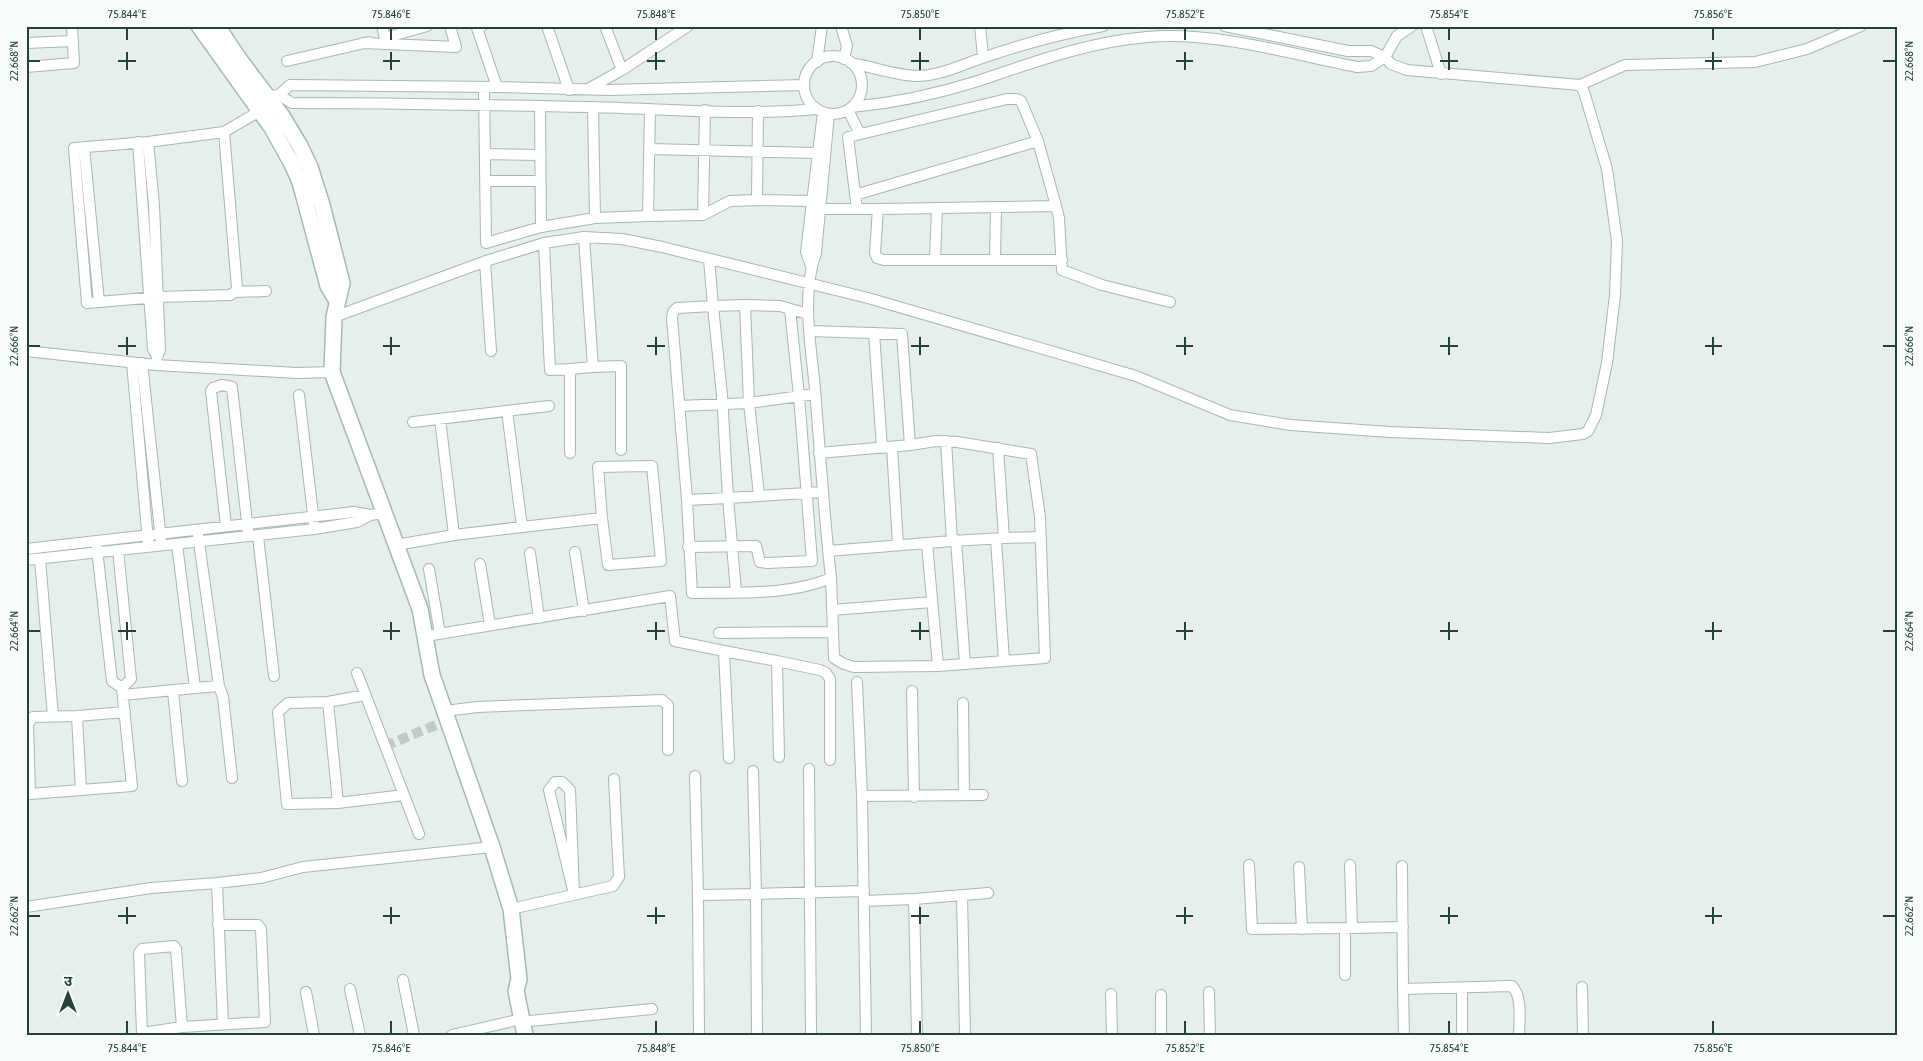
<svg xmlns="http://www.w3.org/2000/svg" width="1923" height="1061" viewBox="0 0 1923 1061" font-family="'Asap Condensed','Noto Sans Devanagari',sans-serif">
	<rect width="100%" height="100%" fill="#e6efeb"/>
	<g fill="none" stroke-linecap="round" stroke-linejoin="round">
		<!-- street-tunnel -->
		<path stroke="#bfccc8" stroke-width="10" stroke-dasharray="10 5" stroke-linecap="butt" d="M385 746 448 720"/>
		<defs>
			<path id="street" d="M382 26 385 38 427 26
				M482 26 477 28 497 87
				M547 26 569 90
				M605 26 622 70
				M841 26 847 46 844 59
				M980 26 983 57
				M1225 26 1348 51H1371L1385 57 1391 64 1407 70 1580 85 1625 65 1755 62 1807 49 1861 26
				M1426 26 1441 74
				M26 43 73 41
				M363 43 456 47 450 26
				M804 85a29 29 0 1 1 58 0a29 29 0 1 1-58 0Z
				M287 61 369 42
				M817 62 822 26
				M851 63C874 67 896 76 919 76 943 75 963 64 985 57 1023 44 1064 33 1103 26
				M26 67 74 63 72 26
				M484 87 486 243 541 227 540 107
				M588 89 622 70 688 26
				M279 95 290 85 497 87 609 90 804 85
				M267 96 279 95 292 103C392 103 492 105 592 107 667 109 743 116 817 109
				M593 107 595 218 648 216 650 109
				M852 107C895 103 937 94 978 81 1034 62 1088 42 1147 37 1214 31 1291 54 1357 67L1371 66 1385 57 1397 36 1412 26
				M848 110 860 134
				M224 132 148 142 74 148 87 303 157 297 230 295 235 292 237 288 224 132 260 111
				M138 142 153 349 157 357
				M148 142 154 205 160 350 157 357 156 365
				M84 147 99 302
				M650 149 818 153
				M485 154 540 155
				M485 181H540
				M855 195 1038 141
				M757 200 812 201
				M811 209H878L1056 206 1059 218 1062 270 1102 285 1170 302
				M857 209 848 137 1007 99H1017L1021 101 1038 141 1056 206
				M878 209 875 253 877 258 884 260H1062
				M703 215 730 201 757 200 758 111
				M648 216 703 215 705 110
				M541 227 595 218
				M709 259 713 306 745 305 749 403 759 495
				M935 260 937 208
				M995 260 996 207
				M485 262 491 351
				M811 266 806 252 823 112
				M235 292 266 291
				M745 305 780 306 808 314
				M334 317 489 260 544 243
				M810 331 902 334 910 445 819 453
				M874 333 882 448
				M26 351 156 365 297 373 332 372
				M132 363 148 541
				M142 363 161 540
				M570 369 593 367
				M299 395 314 523
				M680 406 749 403 815 394
				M507 411 522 527 602 518
				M440 419 454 535 522 527
				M413 422 549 406
				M946 441 952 541 1004 538
				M892 447 898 545
				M998 448 1004 538 1041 537
				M621 450V366L593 367 584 237 622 239 662 247 868 298 1136 376 1230 415 1290 425 1390 432 1549 438 1583 434 1588 431 1596 415 1607 363 1615 295 1617 241 1607 169 1584 92 1580 85
				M570 453V369L550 370 544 243 584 237
				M652 466 661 561 608 565 602 518 598 467Z
				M687 500 672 318 673 312 677 308 713 306 722 395 728 498 687 500 692 593C738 592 788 596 831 578 824 515 820 452 815 389 811 346 801 294 816 253L829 114
				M226 526 211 391 213 388 222 385 232 387 248 531
				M258 536 274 676
				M996 539 1004 661
				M956 540 965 664
				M927 543 938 666
				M177 544 195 688 219 686 198 535
				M396 545 454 535
				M688 547 756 546 760 562 767 563 812 561 799 396 790 309
				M26 549 354 512 370 515
				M118 550 131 679 122 688
				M828 551 952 541
				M575 552 584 611
				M530 553 539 618
				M40 559 53 716
				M26 560 314 529 357 522 370 515 384 513
				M480 564 490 625
				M429 569 440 634
				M831 578 834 658 844 664 854 667 938 666 1045 658 1040 517 1031 454 957 442 936 441 910 445
				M736 592 728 498 822 492
				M832 610 932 602
				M719 633 833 632
				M426 636 670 596 675 641 724 651 729 758
				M724 651 777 661 779 757
				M777 661 820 670 826 673 830 679V760
				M357 673 419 834
				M857 682 862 796 983 795
				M219 686 223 697 232 778
				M173 691 182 781
				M912 691 914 797
				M123 695 195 688
				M328 702 365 695
				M963 703 964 795
				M445 711 477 707 662 700 668 705V750
				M77 716 125 712
				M809 769 811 1035
				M753 771 756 894 864 891
				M695 776 698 895
				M555 782H562L570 790 574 894 549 790Z
				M81 790 30 794 28 724 33 717 77 716 81 790 132 786 122 688 112 681 96 541
				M862 796 866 1035
				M338 803 287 804 278 712 288 703 328 702 338 803 404 795
				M1249 865 1252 929 1352 928
				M1350 865 1352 928 1403 927
				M1402 866 1403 989
				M1299 867 1302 929
				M217 883 223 1024
				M962 895 965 1035
				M864 901 914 899
				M26 907 151 888 217 883 261 878 303 867 492 847
				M511 909 613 886 619 877 614 779
				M1345 928V975
				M403 980 414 1035
				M1582 987 1583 1035
				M1462 988V1035
				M350 989 360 1035
				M306 992 314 1035
				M1209 992 1210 1035
				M1111 994 1112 1035
				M1161 995V1035
				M530 1021 652 1009
				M142 1033 139 953 142 949 174 946 176 949 182 1027
				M142 1035V1033L182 1027 265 1022 261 929 258 925H218
				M452 1035 522 1019
				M699 1035 698 895 756 894 757 1035
				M917 1035 914 899 988 893
				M1404 1035 1403 989 1512 986C1523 997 1519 1021 1519 1035"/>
			<path id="secondary" d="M199 26 272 128 292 164 300 182 328 286 337 301
				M217 26 239 59 282 116 300 146 310 167 322 205 342 283 334 317 332 372 420 609 432 675 492 847 511 909 519 979 516 991 525 1035"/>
		</defs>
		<!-- street casing -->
		<use href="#street" stroke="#a8b8b2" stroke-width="12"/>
		<!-- secondary casing -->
		<use href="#secondary" stroke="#a4bbb3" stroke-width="18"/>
		<!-- street -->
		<use href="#street" stroke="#fff" stroke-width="10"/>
		<!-- secondary -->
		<use href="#secondary" stroke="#fff" stroke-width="15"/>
	</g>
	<!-- ticks -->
	<path fill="none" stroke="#24423a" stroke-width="2" d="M127 28V40M391 28V40M656 28V40M920 28V40M1185 28V40M1449 28V40M1713 28V40M127 52V70M391 52V70M656 52V70M920 52V70M1185 52V70M1449 52V70M1713 52V70M28 61H40M118 61H136M383 61H400M647 61H665M911 61H929M1176 61H1193M1440 61H1458M1705 61H1722M1883 61H1896M127 337V355M391 337V355M656 337V355M920 337V355M1185 337V355M1449 337V355M1713 337V355M28 346H40M118 346H136M383 346H400M647 346H665M911 346H929M1176 346H1193M1440 346H1458M1705 346H1722M1883 346H1896M127 622V640M391 622V640M656 622V640M920 622V640M1185 622V640M1449 622V640M1713 622V640M28 631H40M118 631H136M383 631H400M647 631H665M911 631H929M1176 631H1193M1440 631H1458M1705 631H1722M1883 631H1896M127 907V924M391 907V924M656 907V924M920 907V924M1185 907V924M1449 907V924M1713 907V924M28 916H40M118 916H136M383 916H400M647 916H665M911 916H929M1176 916H1193M1440 916H1458M1705 916H1722M1883 916H1896M127 1021V1034M391 1021V1034M656 1021V1034M920 1021V1034M1185 1021V1034M1449 1021V1034M1713 1021V1034"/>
	<!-- border -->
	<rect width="1923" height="1061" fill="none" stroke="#f7fbf9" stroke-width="55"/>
	<!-- north arrow -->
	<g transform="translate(68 994)" stroke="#f7fbf9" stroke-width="4" paint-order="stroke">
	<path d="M0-4L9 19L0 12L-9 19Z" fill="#24423a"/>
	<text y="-8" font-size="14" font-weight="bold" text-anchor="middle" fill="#24423a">उ</text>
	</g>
	<rect x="28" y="28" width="1868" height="1006" fill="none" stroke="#24423a" stroke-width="2"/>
	<g font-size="12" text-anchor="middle" fill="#24423a">
		<text x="127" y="18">75.844°E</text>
		<text x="391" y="18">75.846°E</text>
		<text x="656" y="18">75.848°E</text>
		<text x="920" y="18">75.850°E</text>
		<text x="1185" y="18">75.852°E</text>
		<text x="1449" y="18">75.854°E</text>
		<text x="1713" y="18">75.856°E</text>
		<text transform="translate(14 61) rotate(-90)" y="4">22.668°N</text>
		<text transform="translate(1909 61) rotate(-90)" y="4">22.668°N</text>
		<text transform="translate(14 346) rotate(-90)" y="4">22.666°N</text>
		<text transform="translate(1909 346) rotate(-90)" y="4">22.666°N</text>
		<text transform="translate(14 631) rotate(-90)" y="4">22.664°N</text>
		<text transform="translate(1909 631) rotate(-90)" y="4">22.664°N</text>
		<text transform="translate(14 916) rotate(-90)" y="4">22.662°N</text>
		<text transform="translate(1909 916) rotate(-90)" y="4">22.662°N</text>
		<text x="127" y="1052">75.844°E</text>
		<text x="391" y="1052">75.846°E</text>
		<text x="656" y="1052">75.848°E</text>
		<text x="920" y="1052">75.850°E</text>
		<text x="1185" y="1052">75.852°E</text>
		<text x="1449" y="1052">75.854°E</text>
		<text x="1713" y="1052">75.856°E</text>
	</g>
</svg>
